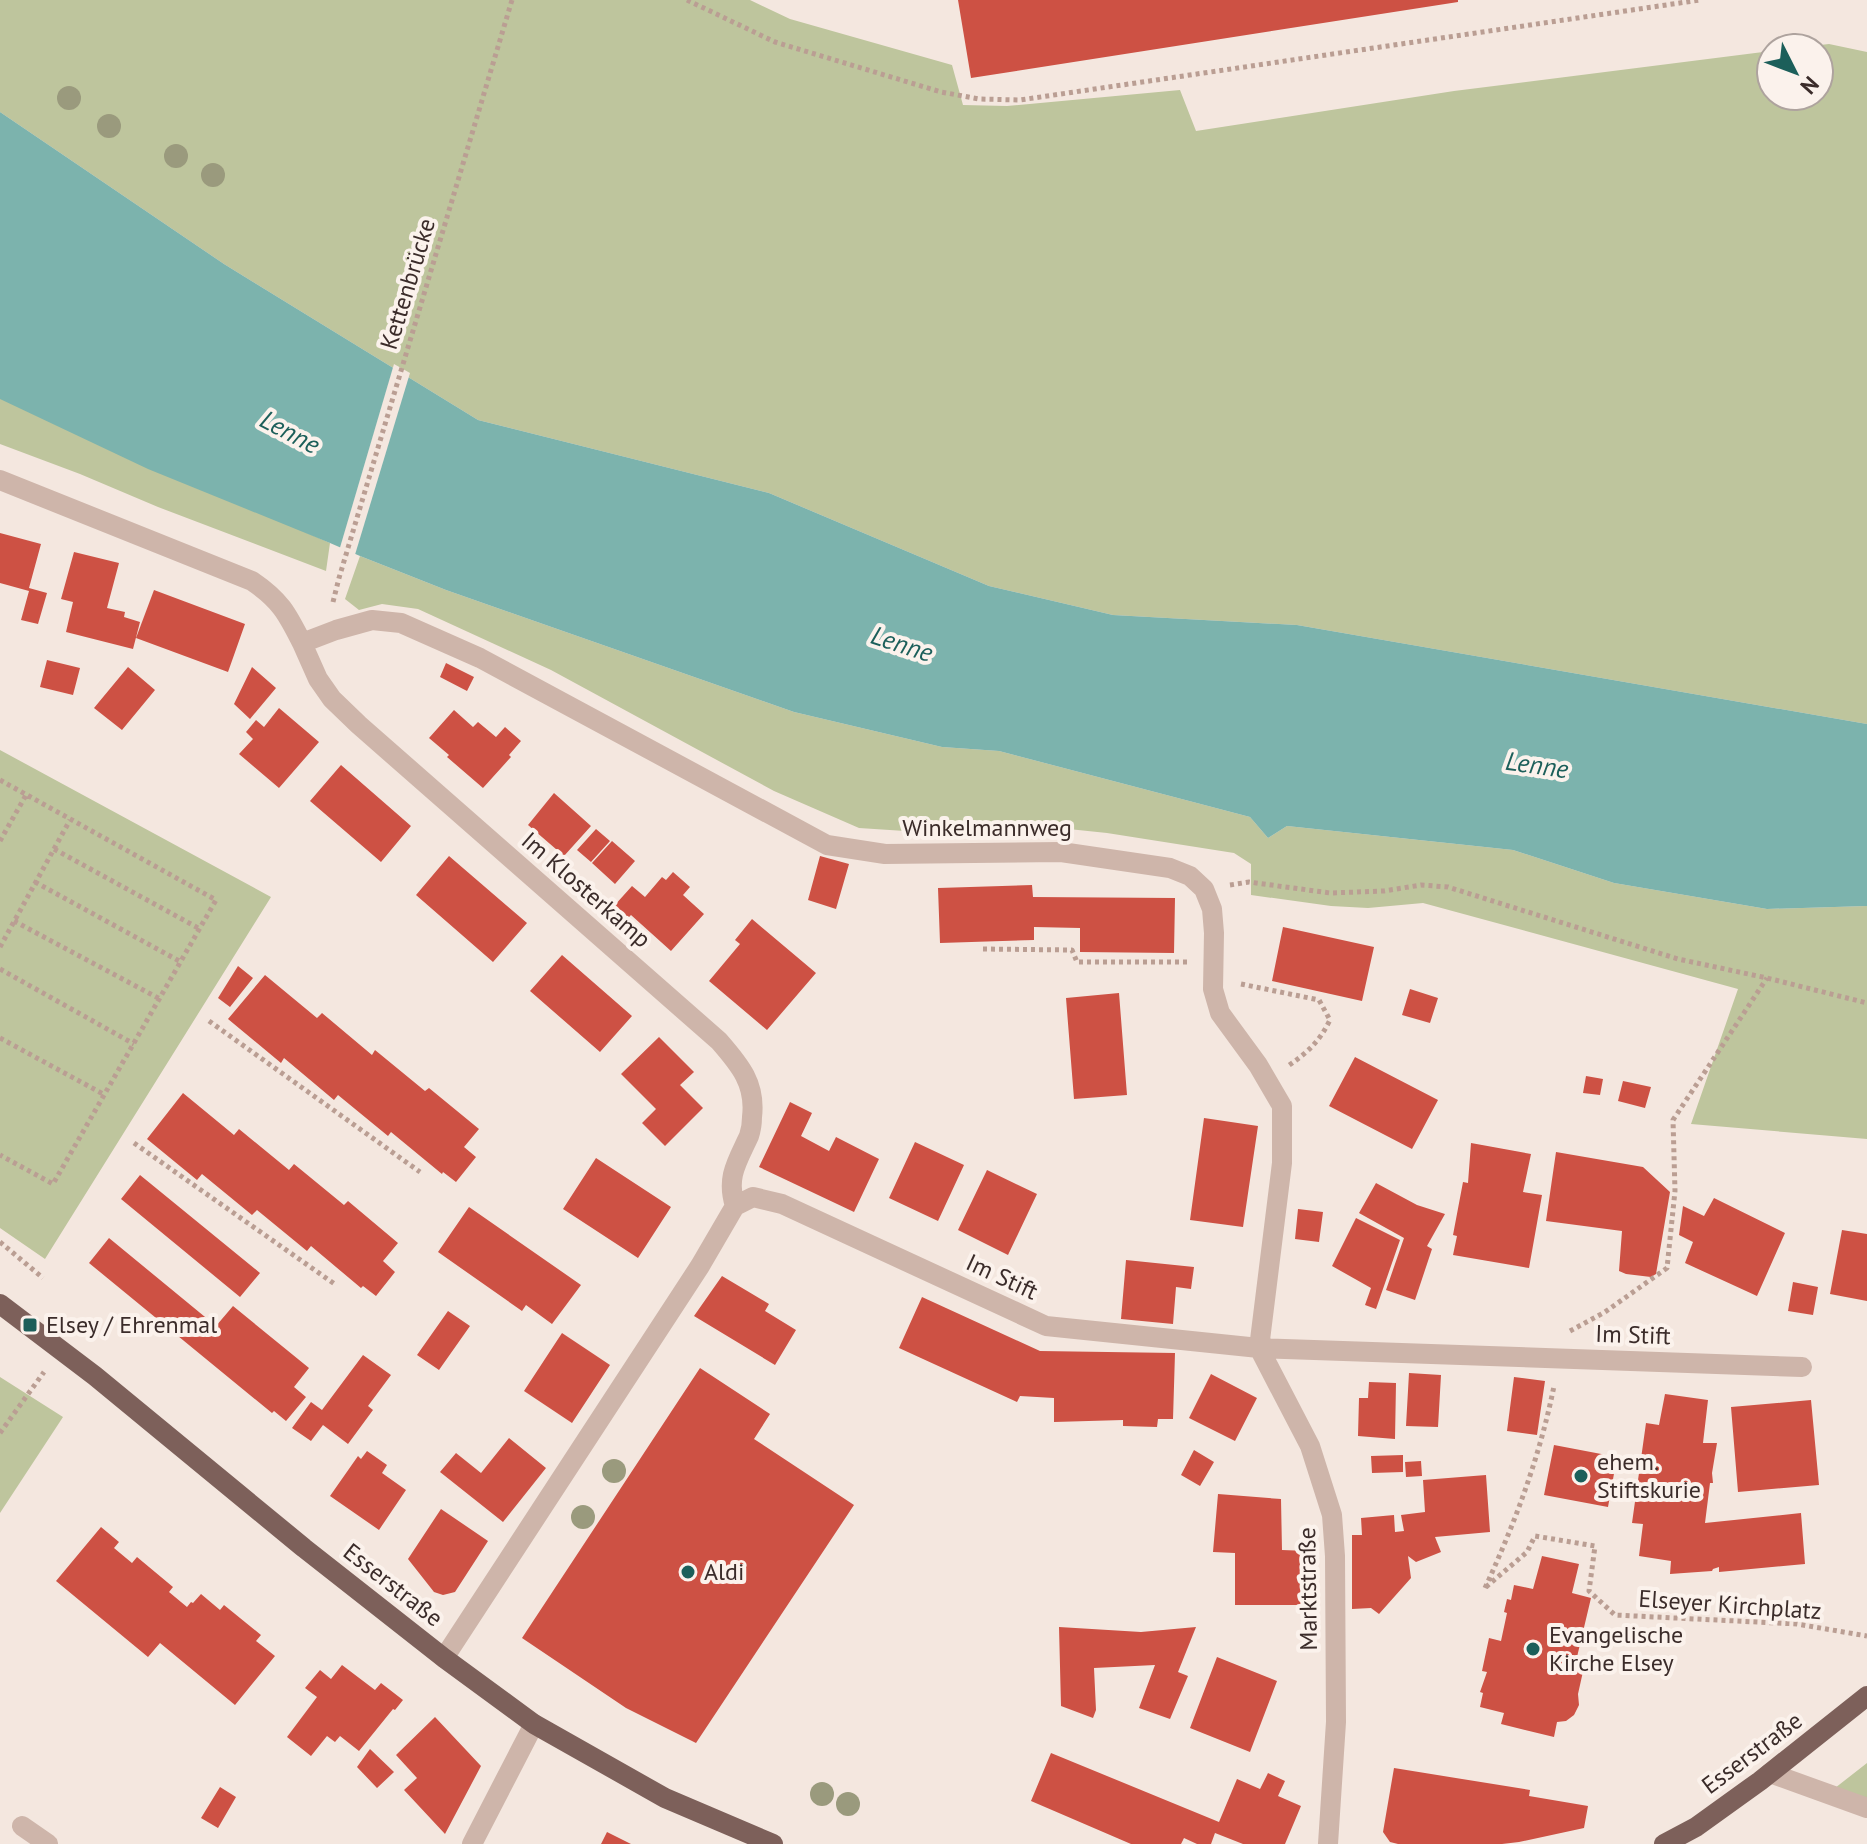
<svg xmlns="http://www.w3.org/2000/svg" width="1867" height="1844" viewBox="0 0 1867 1844" font-family="'PT Sans',sans-serif">
	<rect width="100%" height="100%" fill="#f4e7df"/>
	<!-- green -->
	<path fill="#bec59d" d="M0 0H750L790 19 952 65 963 105 1007 106 1180 90 1196 131 1454 91 1771 51V96H1819V48H1794L1829 44 1867 52V724L1297 625 1113 615 989 586 769 493 478 420 224 264 0 112Z
		M0 398 330 543 326 571 158 507 80 474 0 444Z
		M360 556 446 590 794 712 942 747 999 751 1250 817 1268 838 1287 826 1513 850 1614 883 1767 909 1867 906V1139L1691 1124 1738 989 1423 903 1368 908 1331 906 1251 895V864L1234 853 1107 833 1030 825 966 826 905 831 859 828 774 791 551 670 418 609 382 604 359 610 345 599Z
		M0 750 271 897 45 1259 0 1228Z
		M0 1377 63 1417 0 1513Z
		M1867 1763V1800L1835 1788Z"/>
	<!-- water -->
	<path fill="#7cb3ad" d="M0 112 224 264 478 420 769 493 989 586 1113 615 1297 625 1867 724V906L1767 909 1614 883 1513 850 1287 826 1268 838 1250 817 999 751 942 747 794 712 446 590 360 556 330 543 148 469 0 399Z"/>
	<!-- pier -->
	<path fill="#f4e7df" d="M394 364 410 373 354 558 339 551Z"/>
	<!-- building -->
	<path fill="#cd5144" d="M958 0H1458V2L971 78Z
		M0 533 41 544 29 588 47 593 38 624 21 620 29 591 0 583Z
		M74 552 119 563 107 608 125 612 124 617 140 622 133 649 66 632 73 602 61 599Z
		M154 590 245 624 228 672 136 638Z
		M47 660 80 668 73 695 40 687Z
		M446 663 474 677 467 691 440 677Z
		M128 667 155 690 122 730 94 708Z
		M252 667 276 688 250 719 234 704Z
		M279 708 319 742 279 788 239 754 253 739 246 732 256 720 264 727Z
		M454 710 473 727 478 722 496 737 505 727 521 741 509 755 511 757 483 788 447 757 449 755 429 738Z
		M341 765 411 826 381 862 310 801Z
		M554 793 591 826 564 856 528 825Z
		M596 829 610 841 591 862 577 850Z
		M612 841 635 861 615 884 592 863Z
		M449 856 527 923 493 962 416 895Z
		M820 856 849 864 836 909 808 900Z
		M673 872 690 887 683 895 704 914 671 951 631 915 628 918 614 906 632 886 645 897 662 877 666 880Z
		M1032 885 1033 897 1175 898 1174 953 1080 952V928L1034 927V940L940 943 938 888Z
		M752 919 816 973 767 1030 709 981 740 944 735 940Z
		M1283 927 1374 947 1362 1001 1272 981Z
		M562 955 632 1016 600 1052 530 991Z
		M238 966 253 978 230 1007 218 998Z
		M265 975 317 1018 322 1013 372 1055 375 1050 425 1091 429 1088 479 1129 464 1147 476 1157 456 1182 443 1172 442 1174 391 1132 388 1136 338 1095 334 1100 284 1058 281 1063 228 1019Z
		M1410 989 1438 998 1430 1023 1402 1015Z
		M1119 993 1127 1095 1074 1099 1066 998Z
		M659 1037 694 1072 680 1085 703 1108 665 1146 642 1123 656 1109 621 1074Z
		M1355 1057 1438 1100 1412 1149 1329 1106Z
		M1586 1076 1603 1079 1600 1095 1583 1093Z
		M1623 1081 1651 1087 1645 1108 1618 1101Z
		M183 1093 234 1135 239 1129 289 1170 294 1164 344 1205 348 1201 398 1243 383 1261 395 1272 376 1296 363 1286 361 1288 311 1246 307 1251 257 1210 252 1215 202 1174 197 1180 147 1139Z
		M790 1102 812 1113 801 1136 829 1151 836 1137 879 1159 854 1212 759 1167Z
		M1204 1118 1258 1126 1243 1227 1190 1220Z
		M915 1142 964 1165 938 1221 889 1198Z
		M1471 1143 1531 1154 1523 1192 1542 1195 1529 1268 1453 1255 1457 1236 1453 1235 1463 1182 1468 1183Z
		M1556 1152 1643 1167 1670 1192 1656 1274 1651 1277 1626 1274 1619 1271 1622 1231 1546 1221Z
		M596 1158 671 1207 638 1258 563 1209Z
		M987 1170 1037 1194 1008 1255 958 1230Z
		M140 1175 260 1273 240 1297 121 1199Z
		M1376 1183 1417 1205 1445 1214 1427 1246 1432 1249 1415 1300 1386 1290 1404 1238 1359 1213Z
		M1714 1198 1785 1233 1757 1296 1685 1263 1693 1242 1679 1235 1683 1206 1704 1216Z
		M469 1207 581 1285 552 1324 526 1305 522 1311 438 1252Z
		M1298 1209 1323 1212 1319 1242 1295 1239Z
		M1356 1218 1400 1240 1376 1309 1365 1305 1371 1288 1332 1266Z
		M1842 1230 1867 1234V1301L1830 1294Z
		M109 1238 216 1326 233 1306 309 1368 294 1387 306 1397 286 1421 274 1411 272 1413 89 1263Z
		M1126 1260 1194 1267 1191 1289 1176 1287 1173 1324 1121 1319Z
		M722 1276 769 1304 765 1311 796 1330 775 1365 694 1316Z
		M1793 1282 1818 1287 1813 1315 1788 1311Z
		M922 1297 1040 1351 1175 1353 1173 1419H1158L1157 1427 1123 1426V1420L1054 1422V1398L1020 1396 1017 1402 899 1348Z
		M448 1311 470 1326 439 1370 417 1355Z
		M562 1333 610 1365 572 1423 524 1391Z
		M363 1355 391 1375 368 1406 373 1410 348 1444 323 1425 311 1441 292 1428 311 1402 322 1410Z
		M700 1368 770 1414 754 1439 854 1505 696 1743 626 1708 522 1638Z
		M1409 1373 1441 1375 1438 1427 1406 1426Z
		M1211 1374 1257 1398 1235 1441 1189 1418Z
		M1514 1377 1545 1381 1537 1435 1507 1431Z
		M1369 1382 1396 1383 1395 1439 1358 1436 1359 1398H1368Z
		M1665 1394 1708 1400 1703 1443H1717L1712 1473 1713 1483H1710L1705 1523 1801 1513 1805 1564 1719 1572V1567L1713 1569 1712 1571 1670 1574 1671 1561 1639 1556 1643 1524 1632 1523 1646 1423 1659 1425Z
		M1811 1400 1819 1485 1738 1492 1731 1407Z
		M509 1438 546 1468 503 1522 440 1472 456 1453 481 1473Z
		M1554 1445 1617 1457 1608 1507 1544 1495Z
		M1194 1450 1214 1462 1200 1486 1181 1475Z
		M367 1451 387 1465 382 1473 406 1490 379 1530 330 1496 358 1456 361 1459Z
		M1403 1455V1472L1372 1473 1371 1456Z
		M1421 1461 1422 1476 1406 1477 1405 1462Z
		M1486 1475 1490 1532 1435 1537 1441 1552 1416 1562 1408 1556 1411 1578 1379 1614 1371 1608 1352 1609V1535H1362L1361 1518 1394 1515 1395 1532 1404 1531 1401 1515 1425 1512 1423 1480Z
		M1218 1494 1281 1499 1282 1550 1308 1551 1309 1605H1235V1553L1213 1552Z
		M441 1509 488 1541 455 1592 443 1595 434 1592 408 1559Z
		M101 1527 119 1542 114 1548 132 1563 137 1557 173 1587 169 1592 187 1607 191 1602 193 1603 201 1594 220 1610 224 1605 261 1635 256 1641 275 1656 235 1705 160 1643 148 1657 56 1581Z
		M1542 1556 1579 1564 1572 1593 1591 1598 1577 1657 1586 1658 1578 1694 1579 1705 1574 1715 1566 1721 1557 1722 1554 1737 1501 1724 1504 1713 1480 1707 1483 1693 1480 1692 1487 1672 1482 1671 1489 1638 1501 1641 1507 1613 1504 1612 1507 1599 1511 1600 1514 1585 1533 1589Z
		M1059 1627 1141 1632 1196 1627 1178 1672 1188 1676 1170 1719 1139 1708 1155 1665 1094 1668 1096 1710 1093 1718 1061 1706Z
		M1217 1657 1277 1681 1250 1752 1190 1728Z
		M342 1665 375 1690 381 1683 403 1700 395 1710 393 1709 359 1751 340 1736 335 1742 327 1736 311 1756 287 1737 317 1697 305 1688 320 1670 331 1679Z
		M435 1717 481 1766 445 1834 404 1790 417 1778 396 1755Z
		M370 1749 394 1772 377 1788 357 1767Z
		M1051 1753 1219 1822 1237 1779 1260 1789 1268 1773 1285 1781 1278 1796 1301 1806 1285 1844H1243L1215 1833 1211 1844H1197L1184 1838 1181 1844H1131L1031 1801Z
		M1394 1768 1530 1790 1529 1796 1588 1806 1584 1828 1519 1842 1502 1844H1398L1390 1842 1383 1832Z
		M220 1787 236 1797 218 1828 201 1818Z
		M607 1832 631 1844H601Z"/>
	<g fill="none" stroke-linecap="round" stroke-linejoin="round">
		<!-- path -->
		<path stroke="#ba9e93" stroke-width="5" stroke-dasharray="4 4" stroke-linecap="butt" d="M687 0 775 42 941 92 979 99 1020 100 1700 0
			M333 602 339 578 512 0
			M0 780 216 900 53 1184 0 1155
			M0 841 26 795
			M54 849 70 820
			M35 882 181 962
			M1230 885 1249 882 1330 893 1384 891 1421 885 1448 887 1678 959 1767 978 1867 1003
			M14 921 160 999
			M0 947 54 849 200 929
			M983 949 1072 950 1077 962H1188
			M0 969 134 1044
			M1241 984 1319 1000 1330 1020C1319 1042 1308 1052 1288 1066
			M209 1021 420 1172
			M0 1038 105 1095
			M134 1143 336 1285
			M0 1242 43 1278
			M1570 1331 1605 1312 1667 1268 1675 1191 1673 1120 1767 978
			M0 1433 44 1372
			M1486 1587 1527 1552 1535 1536 1595 1546 1589 1591 1615 1615 1797 1624 1867 1636
			M1485 1588C1515 1523 1540 1456 1554 1386"/>
		<!-- minor -->
		<path stroke="#ceb5aa" stroke-width="20" d="M0 480 252 581C280 600 287 613 302 643L336 630 372 620 401 623 480 658 827 845 885 854 1061 852 1170 868 1190 876 1204 889 1212 909 1214 933 1213 989 1220 1013 1258 1065 1282 1106V1163L1259 1348 1310 1446 1332 1515 1335 1556 1336 1722 1328 1844
			M302 643 318 679 332 699 359 725 719 1041C740 1065 756 1084 752 1117 752 1124 751 1130 749 1136 737 1162 726 1177 735 1206
			M444 1658 700 1266 735 1206 753 1197 782 1204 1046 1326 1259 1348 1802 1367
			M1770 1773 1867 1808
			M22 1826 48 1844
			M472 1844 534 1724"/>
		<!-- major -->
		<path stroke="#7d605a" stroke-width="20" d="M0 1304 95 1376 304 1548 444 1658 534 1724 665 1798 773 1844
			M1664 1844 1696 1827 1760 1781 1867 1696"/>
	</g>
	<!-- trees -->
	<g fill="#9a9a7d">
		<circle cx="69" cy="98" r="12"/>
		<circle cx="109" cy="126" r="12"/>
		<circle cx="176" cy="156" r="12"/>
		<circle cx="213" cy="175" r="12"/>
		<circle cx="614" cy="1471" r="12"/>
		<circle cx="583" cy="1517" r="12"/>
		<circle cx="822" cy="1794" r="12"/>
		<circle cx="848" cy="1804" r="12"/>
	</g>
	<!-- markers -->
	<g fill="#1c5f5a" stroke="#fbf2ec" stroke-width="3">
		<rect x="22" y="1317" width="16" height="16" rx="4"/>
		<circle cx="1581" cy="1476" r="8"/>
		<circle cx="688" cy="1572" r="8"/>
		<circle cx="1533" cy="1649" r="8"/>
	</g>
	<g text-anchor="middle" stroke-width="8" stroke-linejoin="round" paint-order="stroke">
		<!-- street labels -->
		<g font-size="24" fill="#3b2c2a" stroke="#fbf2ec">
			<text transform="translate(408 284) rotate(-73)" y="8">Kettenbrücke</text>
			<text x="987" y="836">Winkelmannweg</text>
			<text transform="translate(586 890) rotate(41)" y="8">Im Klosterkamp</text>
			<text transform="translate(1002 1277) rotate(25)" y="8">Im Stift</text>
			<text transform="translate(1633 1335) rotate(2)" y="8">Im Stift</text>
			<text transform="translate(393 1585) rotate(38)" y="8">Esserstraße</text>
			<text transform="translate(1308 1589) rotate(-91)" y="8">Marktstraße</text>
			<text transform="translate(1730 1605) rotate(4)" y="8">Elseyer Kirchplatz</text>
			<text transform="translate(1752 1753) rotate(-37)" y="8">Esserstraße</text>
		</g>
		<!-- poi labels -->
		<g font-size="24" fill="#3b2c2a" stroke="#fbf2ec" text-anchor="start">
			<text x="46" y="1333">Elsey / Ehrenmal</text>
			<text x="1597" y="1470">ehem.<tspan x="1597" dy="28">Stiftskurie</tspan></text>
			<text x="704" y="1580">Aldi</text>
			<text x="1549" y="1643">Evangelische<tspan x="1549" dy="28">Kirche Elsey</tspan></text>
		</g>
		<!-- water labels -->
		<g font-size="26" font-style="italic" fill="#1c5f5a" stroke="#fbf2ec">
			<text transform="translate(290 432) rotate(28)" y="9">Lenne</text>
			<text transform="translate(902 644) rotate(18)" y="9">Lenne</text>
			<text transform="translate(1537 765) rotate(8)" y="9">Lenne</text>
		</g>
	</g>
	<!-- north arrow -->
	<g transform="translate(1795 72) rotate(132)"><circle r="38" fill="#fbf2ec" stroke="#aea39e" stroke-width="2"/>
	<path d="M0-6L14 30L0 20L-14 30Z" fill="#1c5f5a"/>
	<text y="-12" font-size="22" font-weight="bold" text-anchor="middle" fill="#3b2c2a">N</text>
	</g>
</svg>
